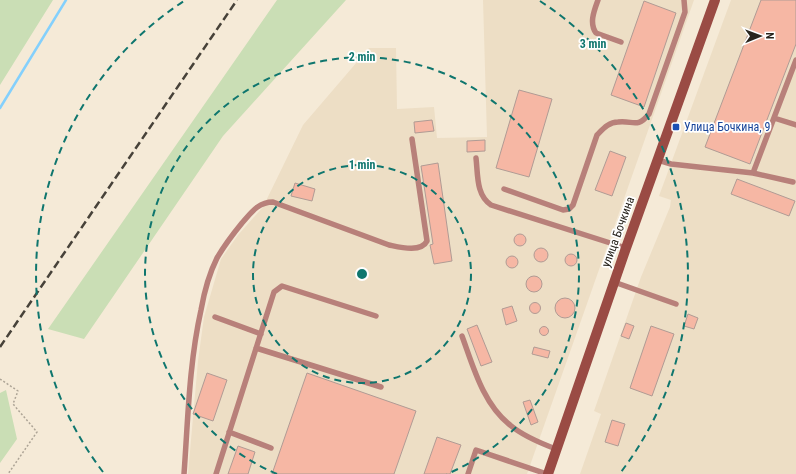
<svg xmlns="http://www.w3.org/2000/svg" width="796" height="474" viewBox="0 0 796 474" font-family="'Roboto Condensed',sans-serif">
	<rect width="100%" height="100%" fill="#f5ead7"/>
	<!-- built -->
	<path fill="#eddec5" d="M483 0H694L527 474H188L198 361 204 317 221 259 238 235 263 207 303 125 369 48H396L397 109 434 107 437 138 487 137Z
		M731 0H796V474H580L601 414 594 411 641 277 670 207 671 200 659 196Z"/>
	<!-- green -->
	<path fill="#cadeb5" d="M0 0H53L0 85Z
		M277 0H346L223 136 84 339 48 329Z
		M6 390 17 439 0 463V393Z"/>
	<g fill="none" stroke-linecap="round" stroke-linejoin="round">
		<!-- stream -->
		<path stroke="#84d0fc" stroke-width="2.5" d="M0 108 66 0"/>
	</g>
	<!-- building -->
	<path fill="#f6b7a4" stroke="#b09b94" d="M761 0H796V44L750 164 705 147Z
		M644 1 676 13 644 107 611 95Z
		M519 90 552 99 529 177 496 168Z
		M432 120 434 131 415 133 414 122Z
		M485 140V151L467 152V141Z
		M610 151 626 157 612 196 595 190Z
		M438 163 452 261 434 264 430 245 433 244 421 166Z
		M737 179 795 201 789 216 731 194Z
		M295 183 315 189 312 201 291 196Z
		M514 240a6 6 0 1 1 12 0a6 6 0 1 1-12 0Z
		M534 255a7 7 0 1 1 14 0a7 7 0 1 1-14 0Z
		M565 260a6 6 0 1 1 12 0a6 6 0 1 1-12 0Z
		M506 262a6 6 0 1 1 12 0a6 6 0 1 1-12 0Z
		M526 284a8 8 0 1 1 16 0a8 8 0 1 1-16 0Z
		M555 308a10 10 0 1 1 20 0a10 10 0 1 1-20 0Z
		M529.5 308a5.5 5.5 0 1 1 11 0a5.5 5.5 0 1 1-11 0Z
		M512 306 517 321 506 325 502 309Z
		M688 314 698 318 694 329 684 326Z
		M626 323 634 326 629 339 621 336Z
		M477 325 492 362 481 366 467 329Z
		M651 326 674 334 652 396 630 388Z
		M539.5 331a4.5 4.5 0 1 1 9 0a4.5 4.5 0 1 1-9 0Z
		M534 347 550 351 548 358 532 354Z
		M207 373 227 380 213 421 193 414Z
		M307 373 416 411 394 474H272Z
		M530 400 538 422 531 425 523 402Z
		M612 420 625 424 618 446 605 442Z
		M437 437 461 445 450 474H424Z
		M238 446 255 452 248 474H228Z"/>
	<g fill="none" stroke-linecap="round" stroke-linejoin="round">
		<!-- path -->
		<path stroke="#ada496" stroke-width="1.5" stroke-dasharray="2 2" stroke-linecap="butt" d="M0 379 18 391 13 404 37 432 8 474"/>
		<!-- lane -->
		<path stroke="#b8807a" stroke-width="5.5" d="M598 0C594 11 589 23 596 33L621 42
			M774 118 796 125
			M476 158C478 175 476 195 491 205L626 248
			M658 160 671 164 753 173 796 60
			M753 173 793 182
			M504 189 563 210 569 209 573 205 597 135C603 129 609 122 618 122 633 120 637 129 649 114L685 12 684 0
			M614 282 676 304
			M215 317 261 334
			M462 336C473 366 483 404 510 425 523 436 540 443 556 449
			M256 348 381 387
			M229 432 271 448
			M184 474C188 419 189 364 201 310 204 293 209 274 217 258 224 246 233 234 242 223 251 213 258 202 273 202L389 245C399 247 421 253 427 241L412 139
			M216 474 274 292 282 286 376 316
			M468 474 476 450 547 474"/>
		<!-- secondary -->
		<path stroke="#9a4b44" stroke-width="10" d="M548 474 626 248 715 0"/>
		<!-- rail -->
		<path stroke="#474239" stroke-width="2.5" stroke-dasharray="8 4" stroke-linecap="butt" d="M0 347 237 0"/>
	</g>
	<!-- distance rings -->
	<g fill="none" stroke="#0f766e" stroke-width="2" stroke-dasharray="7 5">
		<circle cx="362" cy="274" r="109"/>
		<path d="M277 474A217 217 0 1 1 447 474"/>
		<path d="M103 472A326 326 0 0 1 184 1M540 1A326 326 0 0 1 621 472"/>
	</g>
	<!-- markers -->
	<rect fill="#1a4fb4" stroke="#fff" stroke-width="1.5" x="672" y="123" width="8" height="8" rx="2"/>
	<g text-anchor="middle" stroke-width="3.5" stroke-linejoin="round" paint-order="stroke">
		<!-- transit labels -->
		<g font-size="12" fill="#164399" stroke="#fff" text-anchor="start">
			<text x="684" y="131">Улица Бочкина, 9</text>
		</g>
		<!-- street labels -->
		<g font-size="12" fill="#28241d" stroke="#fff">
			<text transform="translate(618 232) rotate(-70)" y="4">улица Бочкина</text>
		</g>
	</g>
	<circle cx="362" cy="274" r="6" fill="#0f766e" stroke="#fff" stroke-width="2"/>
	<g font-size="12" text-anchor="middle" font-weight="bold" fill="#0f766e" stroke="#fff" stroke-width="3.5" stroke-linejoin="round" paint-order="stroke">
		<text x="593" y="48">3 min</text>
		<text x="362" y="61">2 min</text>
		<text x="362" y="169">1 min</text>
	</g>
	<!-- north arrow -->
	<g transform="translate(760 36) rotate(89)" stroke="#ffffff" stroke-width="3" paint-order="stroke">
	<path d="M0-3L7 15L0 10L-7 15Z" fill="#28241d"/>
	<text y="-6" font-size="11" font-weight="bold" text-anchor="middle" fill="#28241d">N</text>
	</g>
</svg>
